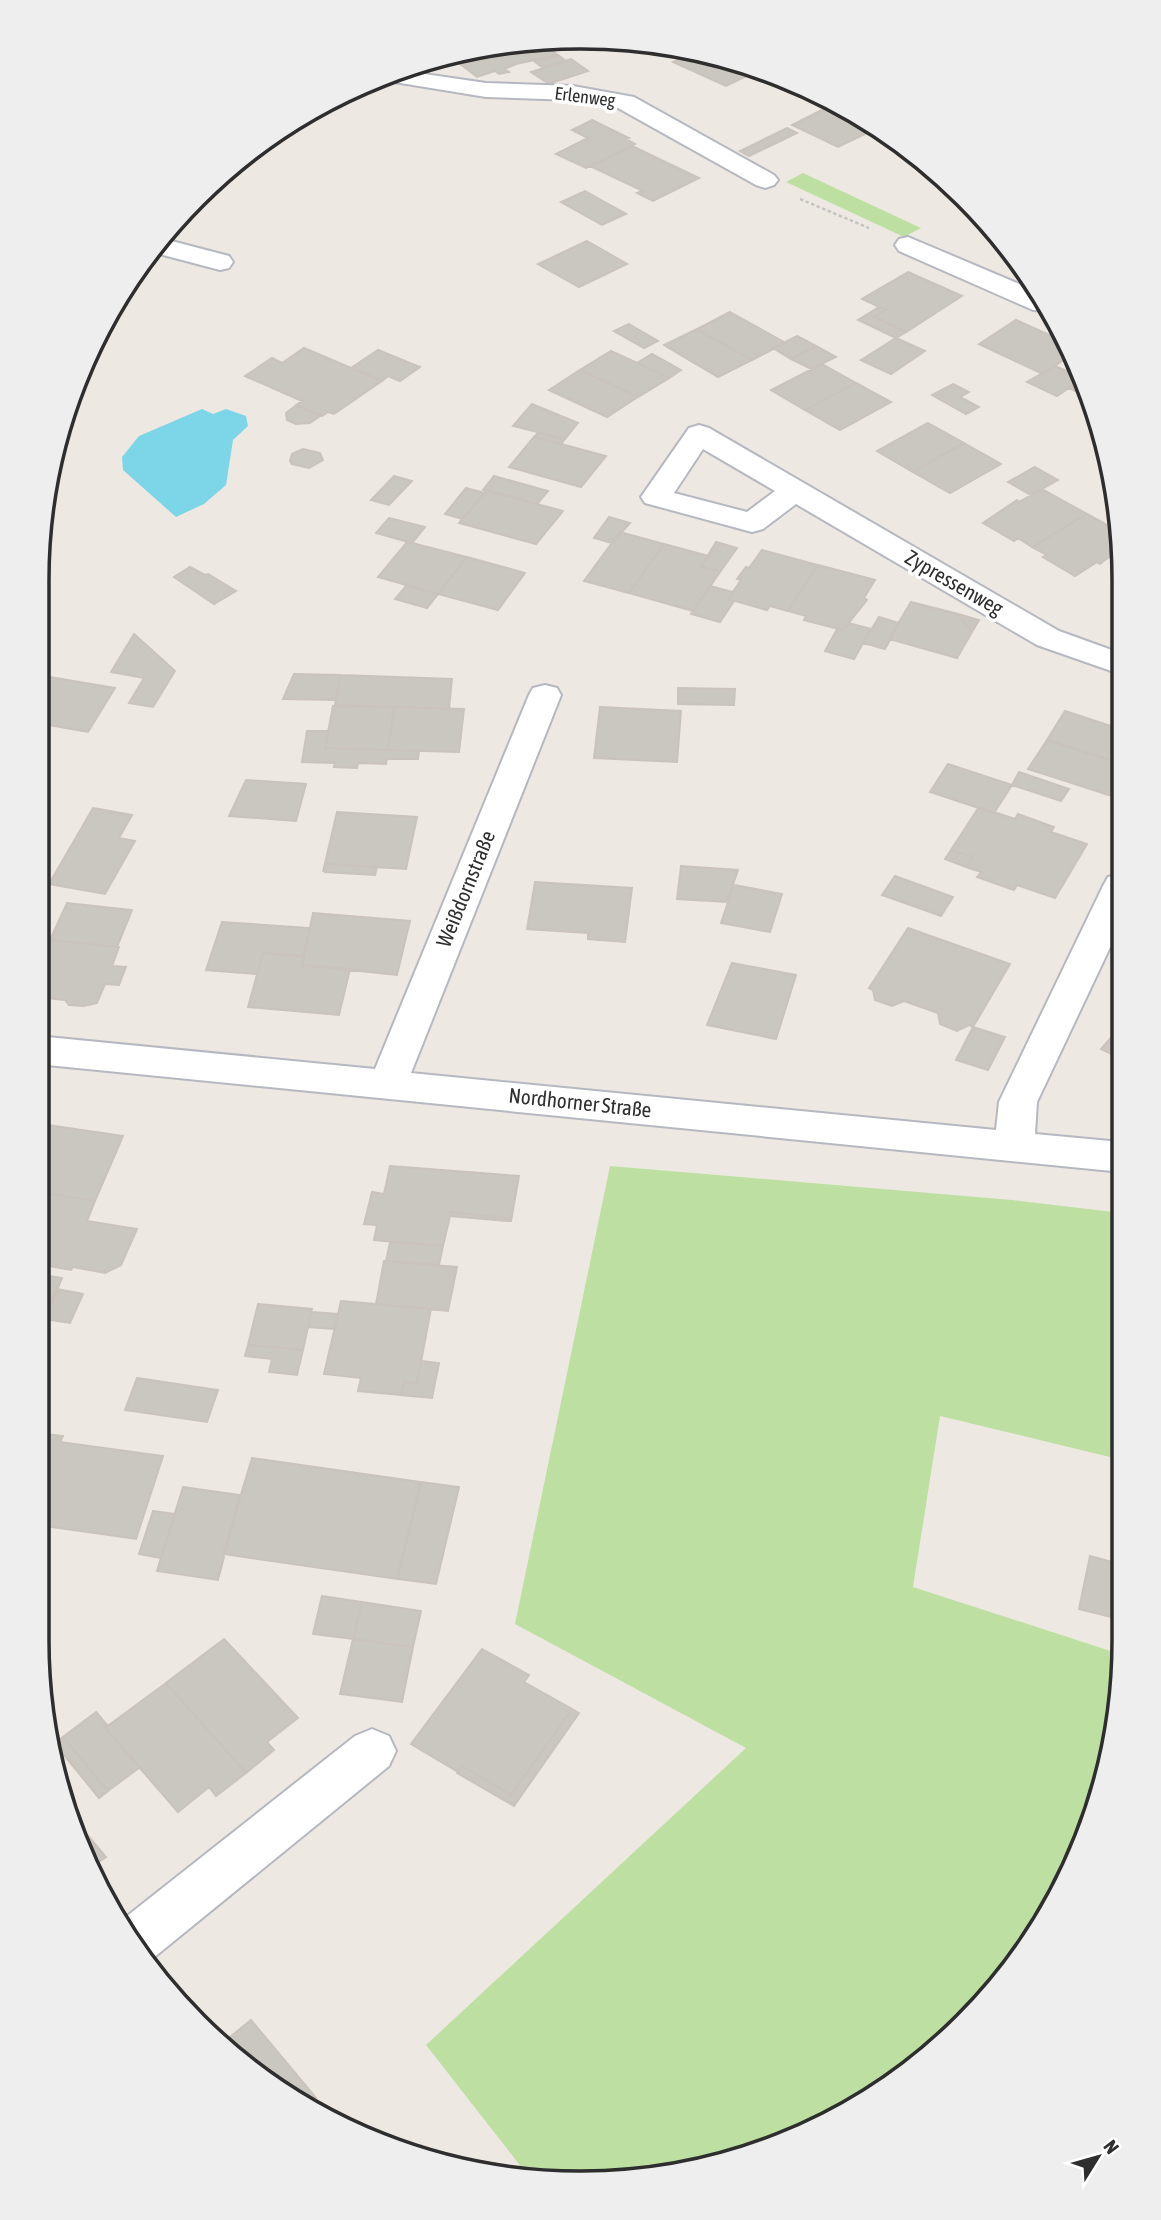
<svg xmlns="http://www.w3.org/2000/svg" width="1161" height="2220" viewBox="0 0 1161 2220" font-family="'Asap Condensed',sans-serif">
	<rect width="100%" height="100%" fill="#eee8e2"/>
	<!-- green -->
	<path fill="#bde0a2" d="M803 173 921 228 904 237 786 182Z
		M610 1166 1012 1200 1122 1213V1460L940 1416 913 1587 1123 1655V1675L1106 1780 1068 1880 965 2024 882 2092 789 2142 616 2182 526 2173 426 2045 746 1748 515 1624Z"/>
	<!-- water -->
	<path fill="#7dd6e8" d="M202 409 213 414 226 409 246 416 248 426 233 440 226 485 204 504 176 517 123 470 122 457 139 436Z"/>
	<!-- building -->
	<path fill="#cac6c0" stroke="#cac3bb" stroke-width="2" d="M518 41H524L533 47 543 44 558 55 516 64 505 69 509 72 499 74 495 71 477 77 455 60 463 57 458 53Z
		M696 51 722 55 759 70 726 86 673 62Z
		M558 55 566 61 543 68 535 62Z
		M571 59 588 71 549 84 531 72Z
		M836 103 875 129 838 147 792 125Z
		M592 120 629 138 626 139 635 144 586 168 556 154 588 138 572 130Z
		M787 128 797 133 749 156 740 151Z
		M632 146 699 178 653 201 637 193 643 191 590 166Z
		M585 191 626 214 602 225 561 202Z
		M587 241 627 264 579 287 538 264Z
		M908 272 962 296 906 332 874 317 886 310 862 299Z
		M879 307 886 310 874 317 906 332 896 338 858 320Z
		M730 312 784 342 785 343 752 360 697 329Z
		M1016 320 1065 342 1072 354 1043 374 979 344Z
		M629 324 658 341 644 348 614 331Z
		M697 329 752 360 718 377 664 345Z
		M797 336 816 346 791 359 773 348Z
		M896 338 925 351 891 374 861 360Z
		M816 346 836 357 811 369 791 359Z
		M304 348 351 368 382 381 334 414 328 412 322 416 296 405 302 401 245 376 272 358 282 363Z
		M378 350 420 367 400 381 388 376 382 381 351 368Z
		M611 351 637 363 669 378 638 397 580 370Z
		M652 354 681 370 669 378 637 363Z
		M822 364 856 383 805 410 771 390Z
		M1055 366 1083 378 1057 396 1027 382Z
		M580 370 638 397 607 417 549 390Z
		M1084 377 1090 398 1069 388Z
		M856 383 891 402 840 430 805 410Z
		M953 384 969 392 960 397 979 407 966 414 932 395Z
		M532 404 578 423 565 439 513 426Z
		M297 405 320 416 310 423 296 424 287 420 286 413Z
		M928 423 964 443 913 472 877 451Z
		M538 433 565 439 561 444 534 437Z
		M534 437 561 444 606 456 581 487 509 467Z
		M964 443 1001 464 950 493 913 472Z
		M303 449 320 453 323 460 309 468 292 464 290 461 292 454Z
		M1035 467 1058 480 1031 495 1008 482Z
		M394 476 412 481 389 505 371 500Z
		M494 476 548 491 537 504 483 490Z
		M466 488 485 493 463 519 445 514Z
		M1042 489 1087 514 1032 547 1018 538 1014 541 983 523 1017 500 1019 502Z
		M487 490 537 504 563 511 536 544 459 523Z
		M1087 514 1120 532V548L1100 564 1097 562 1075 576 1043 557 1047 555 1032 547Z
		M609 517 630 523 612 543 594 538Z
		M389 518 425 527 412 543 376 533Z
		M620 532 664 544 629 593 584 581Z
		M407 542 412 543 467 557 438 594 378 577Z
		M716 542 737 548 720 572 701 567Z
		M664 544 709 556 701 567 720 572 693 611 629 593Z
		M762 550 818 565 788 611 770 606 767 610 728 599 741 580 737 579 746 567 749 568Z
		M467 557 525 573 498 610 438 594Z
		M818 565 875 580 864 598 867 600 843 630 804 620 806 616 788 611Z
		M190 567 205 575 208 574 236 591 214 604 174 577Z
		M407 585 438 594 427 608 395 599Z
		M710 586 733 592 728 599 734 601 720 622 691 614Z
		M911 602 958 614 972 632 957 658 889 639Z
		M958 614 979 620 972 632Z
		M879 617 899 623 885 649 863 643Z
		M848 623 871 629 854 659 825 651 837 629 843 630Z
		M134 634 175 671 153 707 129 703 144 678 111 672Z
		M294 674 340 675 336 700 283 699Z
		M38 675 115 688 88 732 43 724 38 733Z
		M340 675 452 679 449 709 335 705Z
		M678 688 735 689 734 705 678 704Z
		M333 706 394 707 388 750 325 748Z
		M394 707 464 709 459 752 388 750Z
		M600 707 681 711 677 762 594 758Z
		M1065 711 1120 729V763L1047 740Z
		M307 731H328L325 748 419 751 418 759H387L386 764 358 763 357 768 334 767 335 763 302 762Z
		M1047 740 1120 763V788L1115 797 1028 769Z
		M948 764 1012 785 994 813 930 792Z
		M1019 772 1069 789 1061 801 1012 785Z
		M246 780 306 784 296 821 229 816Z
		M979 807 1015 819 1018 814 1054 827 1051 832 1087 844 1055 898 1017 885 1014 890 977 877 981 872 966 867 973 857 951 850Z
		M93 808 132 815 119 838 135 841 105 894 49 884Z
		M337 812 417 817 406 869 326 864 323 872Z
		M951 850 973 857 966 867 945 859Z
		M326 864 377 867 375 875 325 872Z
		M681 866 738 870 727 902 677 899Z
		M895 876 953 897 941 916 882 895Z
		M535 882 632 888 625 942 588 939V933L527 929Z
		M734 885 782 894 770 932 721 923Z
		M67 903 132 910 117 947 50 940Z
		M313 913 410 921 397 975 302 965Z
		M222 922 308 928 310 929 303 956 263 953 257 974 206 970Z
		M908 928 1010 964 973 1027 969 1025 957 1031 940 1024 938 1013 904 1001 892 1006 875 1000 873 990 869 988Z
		M50 940 119 947 112 966 126 967 119 985 105 984 97 1003 84 1006 69 1005 65 1000 37 997V972Z
		M263 953 304 957 302 965 350 969 339 1015 248 1007Z
		M732 963 796 975 776 1039 707 1025Z
		M1121 1026V1059L1101 1049Z
		M973 1027 1005 1037 988 1070 956 1060Z
		M48 1125 123 1136 95 1201 37 1192V1150Z
		M390 1166 519 1176 511 1221H507L508 1218 451 1212 443 1246 374 1240 377 1225 364 1224 372 1192 384 1194Z
		M37 1192 95 1201 87 1221 137 1229 121 1265 105 1273 73 1267 71 1270 37 1264Z
		M451 1212 508 1218 507 1221 450 1216Z
		M390 1242 443 1246 439 1265 386 1261Z
		M384 1261 457 1267 448 1311 376 1304Z
		M37 1274 62 1278 42 1326 37 1325Z
		M57 1289 83 1294 70 1323 44 1319Z
		M341 1301 431 1309 417 1383 404 1382 401 1395 358 1391 361 1378 324 1374Z
		M258 1304 312 1309 303 1350 248 1345Z
		M311 1312 338 1314 334 1329 308 1327Z
		M248 1345 303 1350 297 1375 269 1372 272 1359 245 1356Z
		M421 1361 439 1363 432 1398 401 1395 404 1382 417 1383Z
		M137 1378 218 1390 207 1422 125 1410Z
		M37 1433 63 1436 60 1442 163 1456 136 1539 37 1525Z
		M252 1458 421 1482 397 1579 223 1554Z
		M421 1482 459 1487 436 1584 397 1579Z
		M183 1487 240 1495 218 1580 157 1571Z
		M153 1511 175 1514 161 1558 139 1554Z
		M1090 1556 1123 1565V1620L1079 1609Z
		M322 1596 362 1602 353 1639 313 1634Z
		M362 1602 421 1611 413 1647 353 1639Z
		M224 1639 298 1718 267 1742 274 1750 246 1773 166 1683Z
		M353 1639 413 1647 402 1702 340 1694Z
		M482 1649 529 1675 524 1682 572 1709 511 1795 462 1766 458 1772 411 1744Z
		M166 1683 246 1773 216 1796 209 1787 178 1812 105 1728Z
		M572 1709 579 1713 514 1806 457 1773 462 1766 511 1795Z
		M96 1712 108 1726 105 1728 140 1767 108 1791 63 1737Z
		M63 1737 108 1791 99 1798 54 1743Z
		M65 1808 106 1857 93 1866 66 1815Z
		M251 2020 316 2098 308 2105 279 2092 225 2041Z"/>
	<g fill="none" stroke-linecap="round" stroke-linejoin="round">
		<defs>
			<path id="minor" d="M397 70 486 83 573 86 634 97 774 175 778 180 774 185 765 188 756 185 618 108 573 100 486 97 376 79Z
				M908 237 1036 291 1047 311 1033 310 899 251 895 245 899 239Z
				M160 238 229 256 233 262 229 268 220 270 148 251Z
				M699 425 709 428 1059 631 1120 653V674L1037 645 796 504 763 529 752 532 645 503 641 497 689 428ZM703 449 775 491 747 512 674 493Z
				M545 685 557 688 561 695 411 1073 996 1130 999 1102 1103 886 1108 877 1121 874V924L1037 1102 1035 1134 1121 1142 1122 1172 37 1064V1036L375 1069 529 695 533 688Z
				M372 1729 389 1736 396 1751 389 1766 152 1959 145 1962 122 1920 355 1736Z"/>
		</defs>
		<!-- minor casing -->
		<use href="#minor" stroke="#b5b8c0" stroke-width="4"/>
		<!-- path -->
		<path stroke="#c4c4c4" stroke-width="2.5" stroke-dasharray="3.5 2.5" stroke-linecap="butt" d="M800 199 869 228"/>
		<!-- minor -->
		<use href="#minor" fill="#fff" fill-rule="evenodd"/>
	</g>
	<g text-anchor="middle" stroke-width="7" stroke-linejoin="round" paint-order="stroke">
		<!-- far-street labels -->
		<g font-size="18" fill="#2e2e2e" stroke="#fff">
			<text transform="translate(585 97) rotate(7)" y="6">Erlenweg</text>
		</g>
		<!-- street labels -->
		<g font-size="21" fill="#2e2e2e" stroke="#fff">
			<text transform="translate(954 583) rotate(30)" y="7">Zypressenweg</text>
			<text transform="translate(466 889) rotate(-68)" y="7">Weißdornstraße</text>
			<text transform="translate(580 1103) rotate(6)" y="7">Nordhorner Straße</text>
		</g>
	</g>
	<!-- crop -->
	<path d="M0 0H1161V2220H0ZM580 49H581A531 531 0 0 1 1112 580V1640A531 531 0 0 1 581 2171H580A531 531 0 0 1 49 1640V580A531 531 0 0 1 580 49Z" fill="#eee" fill-rule="evenodd"/>
	<path fill="none" stroke="#2e2e2e" stroke-width="3.5" d="M580 49H581A531 531 0 0 1 1112 580V1640A531 531 0 0 1 581 2171H580A531 531 0 0 1 49 1640V580A531 531 0 0 1 580 49Z"/>
	<!-- north arrow -->
	<g transform="translate(1098 2157) rotate(53)" stroke="#ffffff" stroke-width="5" paint-order="stroke">
	<path d="M0-5L12 26L0 18L-12 26Z" fill="#2e2e2e"/>
	<text y="-10" font-size="19" font-weight="bold" text-anchor="middle" fill="#2e2e2e">N</text>
	</g>
</svg>
